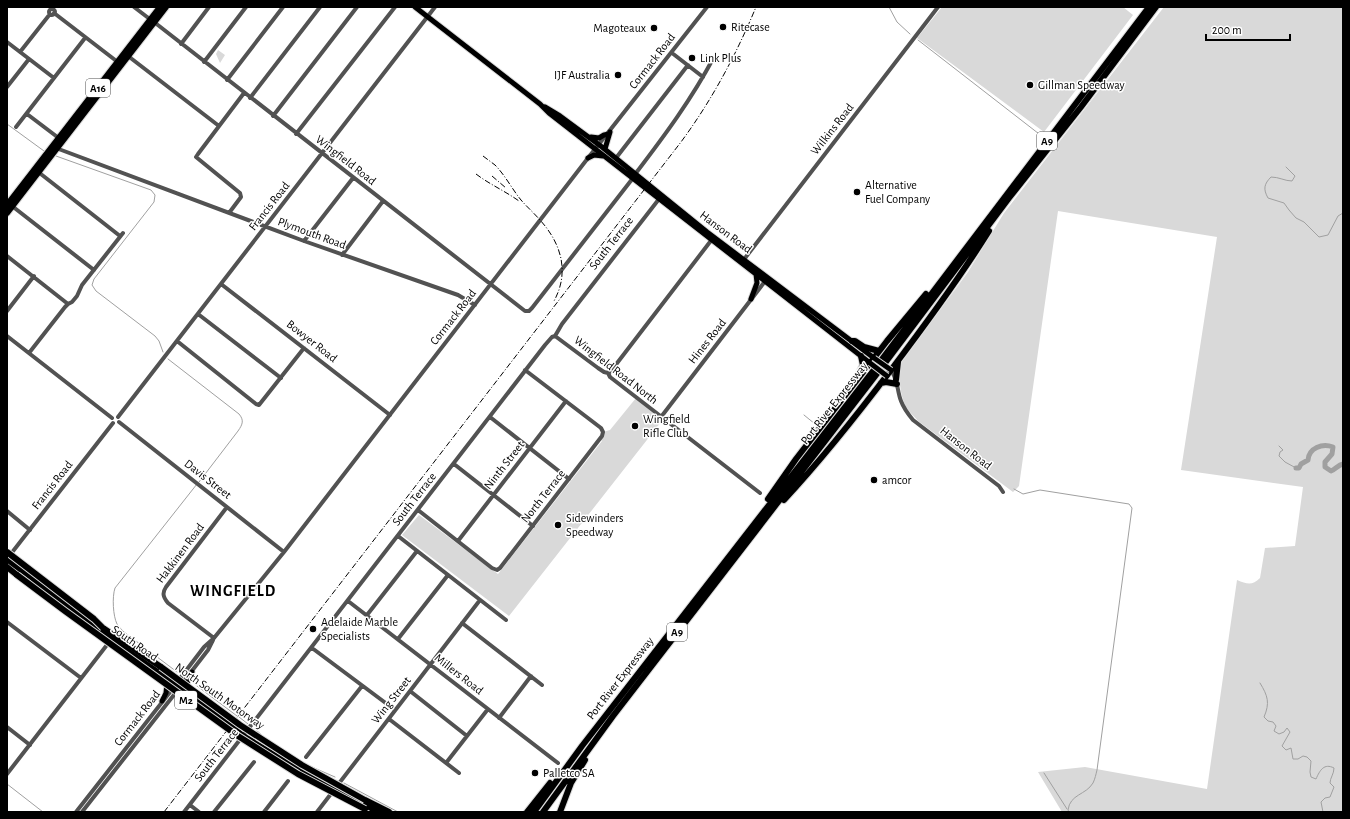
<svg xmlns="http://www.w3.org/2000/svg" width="1350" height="819" viewBox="0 0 1350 819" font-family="'Alegreya Sans',sans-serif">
	<rect width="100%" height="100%" fill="#fff"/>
	<!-- green -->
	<path fill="#d9d9d9" d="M942 7H1123L1133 15 1044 132 917 38Z
		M1164 7H1343V812H1062L1038 772 1085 767 1207 789 1237 580C1247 584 1252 586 1260 578L1265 548 1295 546 1303 487 1181 470 1217 237 1058 211 1019 486 1013 492 918 421C915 417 909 412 906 407 900 395 898 376 901 363L968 272 1004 213Z
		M218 50 225 55 220 63 216 54Z
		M636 398 661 417V422L509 616 402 535 419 515 498 574 602 441 600 439 603 432 610 430Z"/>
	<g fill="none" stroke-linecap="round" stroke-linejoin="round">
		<!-- stream -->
		<path stroke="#a0a0a0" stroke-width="1" d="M889 7 897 22 910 34
			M918 40 1043 137
			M7 124 44 151
			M56 156 151 190 155 195 154 202 94 279 92 285 96 291 155 336 159 341 163 352
			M1286 167 1295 176 1292 181C1285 181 1279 177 1271 177 1264 184 1263 189 1268 198L1284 203 1289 210 1296 218 1304 222 1319 237 1328 235 1338 216 1343 213
			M168 359 239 414C244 420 243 424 238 431L199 482
			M804 415 815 424
			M1279 446 1283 450 1280 452 1279 456 1285 462 1296 468
			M1014 489 1023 494 1040 490 1129 504 1132 508 1097 770C1096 774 1095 779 1093 783 1086 795 1070 794 1068 810L1069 812
			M177 672 124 632C122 630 119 627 117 624 113 616 112 597 115 588L197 484
			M193 683 237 716
			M1260 683C1268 696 1270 703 1264 717L1268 721 1273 722 1276 726 1274 731 1279 734 1284 732 1287 728 1290 732 1282 746 1286 750 1291 748 1293 759H1298L1303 756 1307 757 1311 761 1310 772 1311 777 1316 779C1320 770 1324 763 1334 768 1334 774 1330 778 1330 783L1334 787 1330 797 1325 798 1321 802 1323 812
			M239 717 248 724
			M255 729 265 738
			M312 767 335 777
			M1044 773 1067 809
			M344 783 398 812
			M7 784 43 812"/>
		<!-- river -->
		<path stroke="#a0a0a0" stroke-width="5" d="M1296 468H1299L1301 464 1308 460C1309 448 1322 443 1333 447L1332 454 1325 462V467L1331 471C1336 469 1338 465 1343 464"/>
		<defs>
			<path id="major" d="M415 7 540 104 549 113 870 363
				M545 107 560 116 602 147 707 232 874 358
				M591 137 599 138 604 135 609 134
				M605 149 610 132
				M588 158 594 155 603 156
				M751 299 757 283 756 274
				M33 582 75 613
				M91 625 180 687 244 736 295 767 335 788
				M187 688V683L192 672
				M162 701 166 693 167 683"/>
			<path id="highway" d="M7 205 160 7
				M7 213 166 7
				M852 341H855L864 347 879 351
				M858 375 863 365 861 356
				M896 380 898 362
				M881 383 886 382 897 384
				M768 499 796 459 887 341 926 294
				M784 500C822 459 857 415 891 370 925 325 959 279 989 231
				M7 559 94 624 103 628 161 667
				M7 567 17 575
				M335 788 378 812
				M365 800 389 812
				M527 812 550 783
				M534 812 582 746 873 371 1149 7
				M543 812 613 716 876 375 1009 198 1081 107 1156 7
				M560 812 571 783 585 760"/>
		</defs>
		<!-- major casing -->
		<use href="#major" stroke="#dbdbdb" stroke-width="7"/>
		<!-- highway casing -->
		<use href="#highway" stroke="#dbdbdb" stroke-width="8"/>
		<!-- minor -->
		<path stroke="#525252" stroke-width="4" d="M134 7 151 20
			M49 12a3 3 0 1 1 6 0a3 3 0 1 1-6 0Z
			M54 13 119 63
			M154 22 525 311H529L532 308 633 178
			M7 42 54 78
			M181 44 209 7
			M20 52 50 14
			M672 53 703 77
			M128 56 219 126
			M204 62 246 7
			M227 80 283 7
			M7 87 29 59
			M250 98 320 7
			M27 114 60 139
			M273 116 357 7
			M16 127 85 38
			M296 134 395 7
			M56 148 304 241 458 295 475 305
			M616 158 688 65
			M37 171 120 236
			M636 173C665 135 691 100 714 57
			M12 206 94 270
			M229 213 241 197 240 193 196 157 198 154 244 93
			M304 241 353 178
			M342 255 383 201
			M7 256 68 304
			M742 262 938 7
			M221 284 390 415
			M7 311 34 276
			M198 314 281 378
			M7 336 112 418
			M555 336 598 368 604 372 608 373 610 377 760 493
			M177 341 256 404 259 405 304 348
			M29 353 65 307 68 304 72 302 77 296 82 285 123 233
			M891 370C898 379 897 391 901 401 904 409 908 414 913 420L999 486 1003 492
			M608 373 611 371 713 238
			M118 417 435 7
			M490 417 569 479
			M661 417 766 280
			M119 422 284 552
			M454 464 533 526
			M418 510 492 568 497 570 500 568 602 436 603 432 601 428 525 370
			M7 511 30 530
			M398 536 506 620
			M458 541 566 401
			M10 555 113 423
			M348 601 558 763
			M367 615 417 551
			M7 622 81 678
			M462 623 542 685
			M214 638 168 603C163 597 162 593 166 587L227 507
			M398 639 448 575
			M312 648 395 710
			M178 681 204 647 214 638 284 552 588 158 707 7
			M181 685 208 650 213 640
			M410 691 467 736
			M499 718 531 676
			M389 719 459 773
			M7 727 30 745
			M306 757 362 686
			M446 763 488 709
			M7 774 110 641
			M190 805 199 812
			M76 812 174 687
			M82 812 177 691
			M184 812 545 345 552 337 555 336 562 324 659 199
			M214 812 254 762
			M264 812 288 781
			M317 812 480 600"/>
		<!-- major -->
		<use href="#major" stroke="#000" stroke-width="5"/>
		<!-- highway -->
		<use href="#highway" stroke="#000" stroke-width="6"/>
		<!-- rail -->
		<path stroke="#000" stroke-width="1" stroke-dasharray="6 2 1 2" stroke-linecap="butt" d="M483 156C487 159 491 162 495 165 505 175 512 189 521 200 527 207 534 213 540 220 561 243 570 272 554 301
			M476 174C489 184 505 191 519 201
			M492 176 506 188
			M164 812 681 142C712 100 736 55 756 7"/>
		<defs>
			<path id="major-bridge" d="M874 358 891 370
				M870 363 887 376"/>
			<path id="highway-bridge" d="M7 552 94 619 103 628
				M17 575 65 611 238 736 298 774 365 809
				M161 667 240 725 302 765 365 800"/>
		</defs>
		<!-- major-bridge casing -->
		<use href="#major-bridge" stroke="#dbdbdb" stroke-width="7" stroke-linecap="butt"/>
		<!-- highway-bridge casing -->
		<use href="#highway-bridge" stroke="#dbdbdb" stroke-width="8" stroke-linecap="butt"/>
		<!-- major-bridge -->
		<use href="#major-bridge" stroke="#000" stroke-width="5"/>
		<!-- highway-bridge -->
		<use href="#highway-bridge" stroke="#000" stroke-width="6"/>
	</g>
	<!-- markers -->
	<g fill="#000" stroke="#fff" stroke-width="1.5">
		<circle cx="723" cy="27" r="4"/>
		<circle cx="654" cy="28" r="4"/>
		<circle cx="692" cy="58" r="4"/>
		<circle cx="618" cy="75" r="4"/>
		<circle cx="1030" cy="85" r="4"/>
		<circle cx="857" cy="192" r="4"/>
		<circle cx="635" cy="426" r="4"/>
		<circle cx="874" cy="480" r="4"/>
		<circle cx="558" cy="525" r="4"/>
		<circle cx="313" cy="629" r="4"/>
		<circle cx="535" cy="773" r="4"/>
	</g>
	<g text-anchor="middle" stroke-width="3" stroke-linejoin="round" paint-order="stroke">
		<!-- shield labels -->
		<g fill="#fff" stroke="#4c4c4c" stroke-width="1">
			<rect x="86" y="79" width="24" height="18" rx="3"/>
			<rect x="1037" y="132" width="20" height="18" rx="3"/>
			<rect x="667" y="623" width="20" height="18" rx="3"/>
			<rect x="175" y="691" width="22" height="18" rx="3"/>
		</g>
		<g font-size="11" font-weight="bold" fill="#000">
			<text x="98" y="92">A16</text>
			<text x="1047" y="145">A9</text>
			<text x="677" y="636">A9</text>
			<text x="186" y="704">M2</text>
		</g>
		<!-- poi labels -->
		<g font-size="12" fill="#000" stroke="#fff" text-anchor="start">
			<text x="731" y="31">Ritecase</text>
			<text x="646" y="32" text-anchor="end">Magoteaux</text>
			<text x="700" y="62">Link Plus</text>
			<text x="610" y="79" text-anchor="end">IJF Australia</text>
			<text x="1038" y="89">Gillman Speedway</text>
			<text x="865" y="189">Alternative<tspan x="865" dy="14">Fuel Company</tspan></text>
			<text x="643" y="423">Wingfield<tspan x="643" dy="14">Rifle Club</tspan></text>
			<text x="882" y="484">amcor</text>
			<text x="566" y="522">Sidewinders<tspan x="566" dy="14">Speedway</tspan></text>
			<text x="321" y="626">Adelaide Marble<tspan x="321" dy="14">Specialists</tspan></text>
			<text x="543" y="777">Palletco SA</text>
		</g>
		<!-- street labels -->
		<g font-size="12" fill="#000" stroke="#fff">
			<text transform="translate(652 61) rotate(-52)" y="4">Cormack Road</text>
			<text transform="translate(832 129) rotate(-52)" y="4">Wilkins Road</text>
			<text transform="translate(346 160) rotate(38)" y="4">Wingfield Road</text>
			<text transform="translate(269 206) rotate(-52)" y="4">Francis Road</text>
			<text transform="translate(726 232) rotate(37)" y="4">Hanson Road</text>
			<text transform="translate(312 233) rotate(20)" y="4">Plymouth Road</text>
			<text transform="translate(611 243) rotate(-52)" y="4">South Terrace</text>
			<text transform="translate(453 317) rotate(-52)" y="4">Cormack Road</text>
			<text transform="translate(312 341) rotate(38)" y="4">Bowyer Road</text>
			<text transform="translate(707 341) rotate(-52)" y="4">Hines Road</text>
			<text transform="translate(616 370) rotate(38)" y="4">Wingfield Road North</text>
			<text transform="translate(834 403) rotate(-52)" y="4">Port River Expressway</text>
			<text transform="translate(966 448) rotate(38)" y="4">Hanson Road</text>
			<text transform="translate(504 465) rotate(-52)" y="4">Ninth Street</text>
			<text transform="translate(208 479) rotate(38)" y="4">Davis Street</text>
			<text transform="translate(52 485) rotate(-52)" y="4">Francis Road</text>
			<text transform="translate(543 496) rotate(-52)" y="4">North Terrace</text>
			<text transform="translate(414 499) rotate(-52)" y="4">South Terrace</text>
			<text transform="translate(180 553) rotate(-53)" y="4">Hakkinen Road</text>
			<text transform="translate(135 643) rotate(35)" y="4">South Road</text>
			<text transform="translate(459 674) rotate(38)" y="4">Millers Road</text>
			<text transform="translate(620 678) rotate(-52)" y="4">Port River Expressway</text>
			<text transform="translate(220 696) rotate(35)" y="4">North South Motorway</text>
			<text transform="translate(391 700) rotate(-52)" y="4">Wing Street</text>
			<text transform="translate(137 718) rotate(-52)" y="4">Cormack Road</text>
			<text transform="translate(216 755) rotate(-52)" y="4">South Terrace</text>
		</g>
		<!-- district labels -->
		<g font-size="16" font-weight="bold" letter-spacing="1" fill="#000" stroke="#fff">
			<text x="233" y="596">WINGFIELD</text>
		</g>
	</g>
	<!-- border -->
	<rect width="1350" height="819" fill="none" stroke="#000000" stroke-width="16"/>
	<!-- scale -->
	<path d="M1206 34v6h84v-6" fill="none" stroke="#000000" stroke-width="2"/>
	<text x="1212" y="34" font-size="12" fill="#000000" stroke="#ffffff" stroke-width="3" paint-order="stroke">200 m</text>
</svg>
